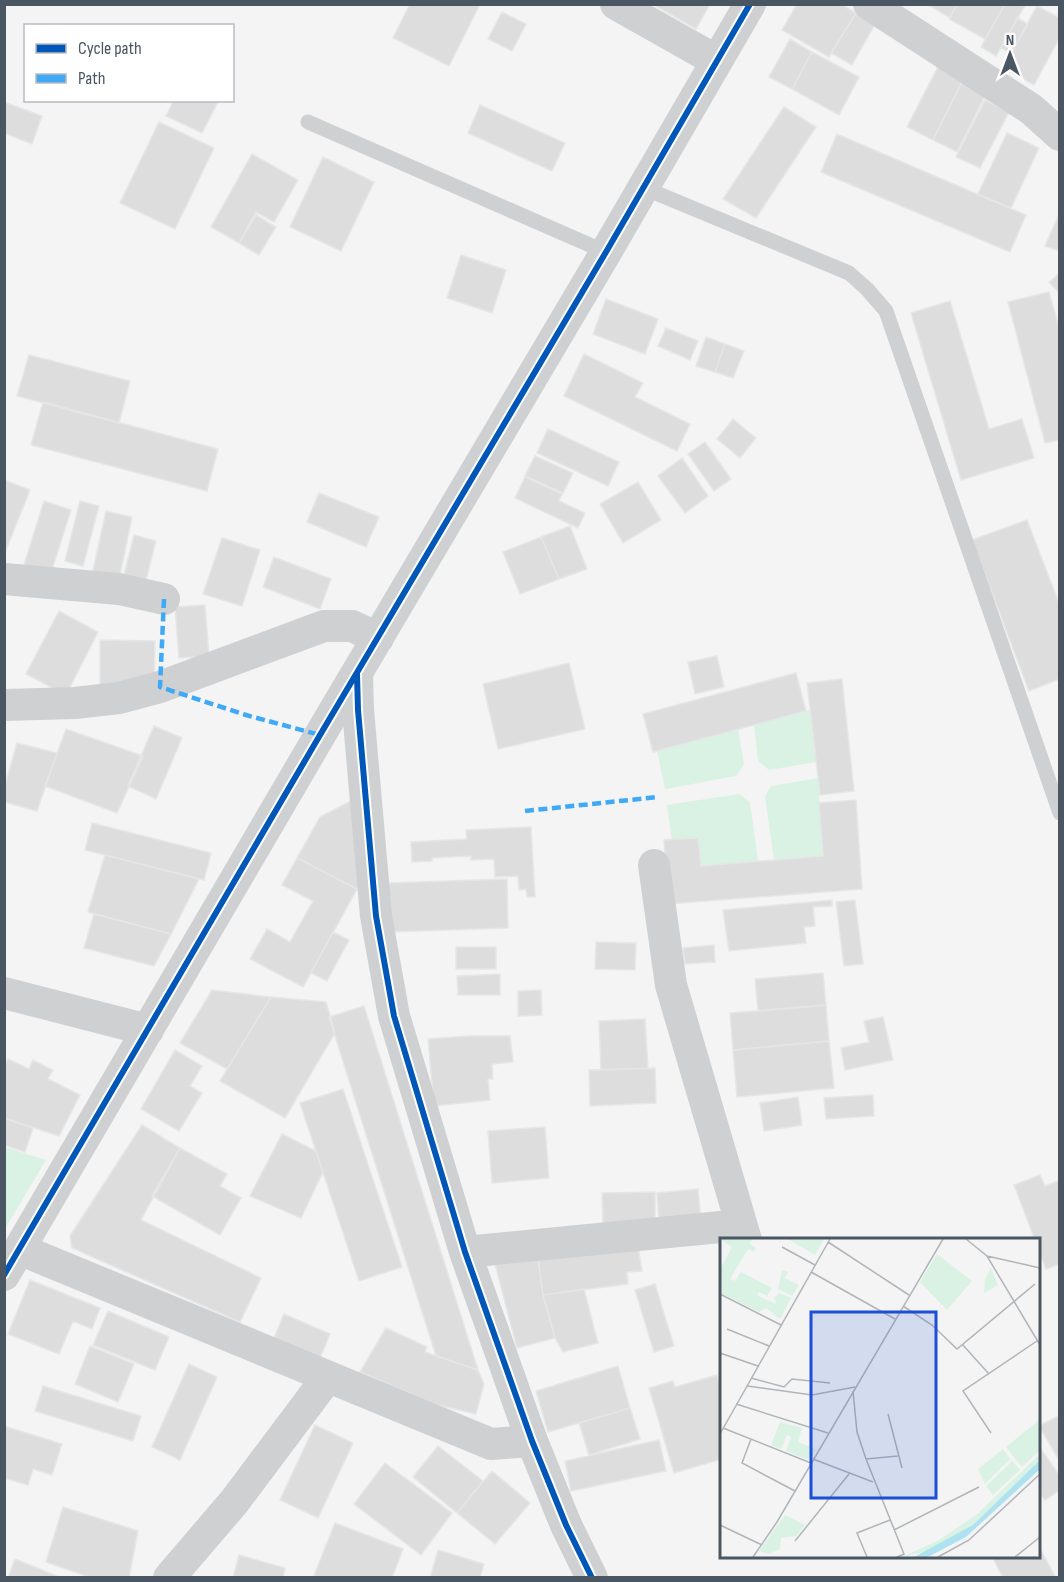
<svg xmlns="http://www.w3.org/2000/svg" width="1064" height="1582" viewBox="0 0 1064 1582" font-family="'Sofia Sans Condensed',sans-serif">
	<rect width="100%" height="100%" fill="#f4f4f4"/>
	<!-- green -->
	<path fill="#d9f2e3" d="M810 710 816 762 769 770 758 761 754 725Z
		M738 729 744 765 736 776 665 789 657 751Z
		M818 778 823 856 774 860 765 796 771 786Z
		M739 794 750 802 758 861 701 866 698 838 672 840 667 805Z
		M5 1147 46 1160 5 1229 4 1147Z"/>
	<!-- building -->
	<path fill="#ddddde" stroke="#e5e6e7" stroke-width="1.5" d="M410 4H480L449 66 393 38Z
		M652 4H710L696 29Z
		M797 4H841L856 13 829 57 782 30Z
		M927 4H957L950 18Z
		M957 4H1005L985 39 949 19Z
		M1005 4H1026L996 56 981 47Z
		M1037 6 1060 18V37L1034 85 1003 68Z
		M502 12 526 24 512 51 488 39Z
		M856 13 875 24 852 65 831 53Z
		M1017 18 1028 24 1011 53 1001 48Z
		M790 39 812 52 792 89 769 77Z
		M812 52 859 77 839 115 792 89Z
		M939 65 962 82 933 140 907 127Z
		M962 82 986 94 957 152 933 140Z
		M174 100H219L202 133 166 116Z
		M985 100 1009 112 980 168 956 157Z
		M4 102 42 116 32 144 4 133Z
		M480 105 565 143 552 171 468 133Z
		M784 107 816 127 756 218 723 199Z
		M159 122 214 148 175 229 120 203Z
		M1007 133 1039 148 1011 208 978 194Z
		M837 134 1026 215 1010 252 821 172Z
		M252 154 298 180 274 222 256 212 239 243 211 227Z
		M323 157 374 182 341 251 290 227Z
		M1060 212V251L1045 246Z
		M256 215 276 227 259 255 239 243Z
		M461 255 506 270 492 313 447 298Z
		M1060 273V294L1049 282Z
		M1049 292 1060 331V440L1045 443 1008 302Z
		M606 299 658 319 645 354 593 334Z
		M950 301 989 429 1022 419 1034 458 961 480 911 313Z
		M666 328 698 341 690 360 658 346Z
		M706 337 725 344 715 372 696 366Z
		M725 344 744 351 733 378 715 372Z
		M584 354 643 383 635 397 690 424 677 451 564 396Z
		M29 355 130 381 119 423 17 396Z
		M43 402 218 449 207 491 31 445Z
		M733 419 756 438 740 458 717 439Z
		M548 429 619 462 608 486 537 453Z
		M705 442 731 479 714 491 688 454Z
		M535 456 573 473 563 493 525 476Z
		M682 458 708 496 685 513 658 476Z
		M525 477 562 494 559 501 585 513 578 528 515 498Z
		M4 480 30 490 4 555Z
		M638 482 661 520 623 543 600 504Z
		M319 493 379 517 366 547 307 522Z
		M44 501 71 510 51 573 24 565Z
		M80 501 99 506 83 566 65 561Z
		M106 511 132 517 119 580 92 575Z
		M1027 520 1060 606V679L1029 691 972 540Z
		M570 526 587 569 559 579 541 537Z
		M134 535 156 541 145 584 123 579Z
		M541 537 559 579 520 594 503 552Z
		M222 538 260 550 242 606 203 594Z
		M274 557 331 579 320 609 263 587Z
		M205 605 209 656 179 658 175 607Z
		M59 611 98 632 66 695 26 674Z
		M100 640 155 641 154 686H100Z
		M717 656 724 687 695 694 688 662Z
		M569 663 585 729 498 749 483 684Z
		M796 673 806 711 653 752 643 714Z
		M842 679 854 791 820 795 807 683Z
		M154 726 182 738 156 799 128 786Z
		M66 729 143 756 117 813 45 786Z
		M17 743 57 753 37 811 4 802V789Z
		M358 797V885L357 889 297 858 320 817Z
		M856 800 862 889 668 904 664 840 698 838 701 866 823 856 819 803Z
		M92 823 211 853 204 880 85 850Z
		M531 827 535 897H527L526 889 519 890 518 876 495 877 494 859 471 860V856L432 858V861L412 862 411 842 467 839 466 830Z
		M105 855 199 879 171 934 88 912Z
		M297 858 357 889 303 987 250 959 267 929 290 942 313 901 282 885Z
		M507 879 508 928 390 932 388 883Z
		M832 900V906L813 907 815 926 804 927 806 943 729 951 723 910Z
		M855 900 863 964 844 966 836 902Z
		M94 914 171 934 154 966 84 948Z
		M333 932 349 940 327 981 311 973Z
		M596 942 636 943 635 970 595 969Z
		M714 945 715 962 685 964 683 948Z
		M456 947H496V969H456Z
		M823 973 826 1005 758 1011 755 979Z
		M500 974V995H458L457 976Z
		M212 990 271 997 227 1069 180 1043Z
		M541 990 542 1015 518 1016V991Z
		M271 997 326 1002 335 1033 285 1118 220 1081Z
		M826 1005 829 1041 733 1050 730 1013Z
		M364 1006 478 1370 436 1356 329 1017Z
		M883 1017 893 1060 845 1070 841 1048 869 1042 864 1021Z
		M645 1019 648 1068 601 1070 599 1021Z
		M469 1036H510L513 1062 492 1064 493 1079H488L490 1100 434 1106 428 1039Z
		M829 1041 834 1088 737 1097 733 1050Z
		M175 1050 202 1066 190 1086 202 1093 179 1131 141 1109Z
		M8 1059 29 1069 33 1060 53 1070 48 1079 80 1095 59 1136 4 1118V1067Z
		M655 1068 656 1103 590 1106 589 1070Z
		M343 1089 402 1267 359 1281 300 1103Z
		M873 1095 874 1116 826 1119 824 1098Z
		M798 1097 802 1125 764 1131 760 1103Z
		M4 1118 33 1128 25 1152 4 1145Z
		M142 1125 180 1148 141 1220 261 1278 240 1322 72 1248 70 1236Z
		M545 1127 549 1178 492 1183 488 1131Z
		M282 1134 316 1151 323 1172 301 1218 250 1196Z
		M180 1148 227 1174 220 1186 241 1198 220 1235 152 1196Z
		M1040 1175 1045 1186 1060 1180V1264L1046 1269 1038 1249V1240H1035L1014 1185Z
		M698 1189 701 1219 659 1222 657 1193Z
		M655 1192V1222L603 1223 602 1193Z
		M638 1246 642 1271 627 1272 628 1284 543 1295 538 1258Z
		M538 1258 543 1295 555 1338 517 1348 495 1264Z
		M30 1280 100 1308 92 1329 73 1321 59 1354 8 1334Z
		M655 1284 674 1346 654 1352 635 1290Z
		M584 1289 598 1343 563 1352 555 1338 543 1295Z
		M108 1311 169 1337 155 1370 93 1345Z
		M284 1314 330 1334 320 1358 274 1338Z
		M386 1328 427 1347 425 1352 478 1370 484 1384 476 1414 434 1404 360 1372Z
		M90 1346 134 1364 118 1402 75 1384Z
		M189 1364 217 1377 180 1460 152 1447Z
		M618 1366 630 1408 548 1432 536 1391Z
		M717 1375 722 1393V1459L674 1473 649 1388 673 1381 675 1387Z
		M43 1386 141 1416 133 1441 35 1411Z
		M630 1408 640 1439 589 1455 579 1423Z
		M1060 1415V1462L1039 1426Z
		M315 1425 353 1443 318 1518 280 1500Z
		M4 1426 62 1444 52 1475 33 1469 28 1485 4 1478Z
		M659 1440 666 1471 571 1491 565 1461Z
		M1038 1445 1060 1476V1490L1045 1500 1038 1491Z
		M438 1446 483 1481 457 1513 413 1477Z
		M385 1463 452 1513 421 1555 354 1504Z
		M492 1471 530 1503 495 1544 457 1513Z
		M63 1507 138 1531 129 1578H92L46 1562Z
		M335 1523 403 1549 392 1578H313Z
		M1038 1545 1056 1578H1003L992 1556H1038Z
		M438 1550 484 1564 480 1578H430Z
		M239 1555 285 1568 283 1578H233Z
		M15 1559 62 1578H8Z"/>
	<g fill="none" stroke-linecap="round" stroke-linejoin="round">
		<!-- lane -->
		<path stroke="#ced0d2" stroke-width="15" d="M308 122 606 252
			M644 188 849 273 867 289 886 311 1060 813"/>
		<!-- street -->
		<path stroke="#ced0d2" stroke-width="32" d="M616 4 717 61
			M869 4 1031 109 1060 135
			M4 579 119 589 164 599
			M357 674 358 710 376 916 394 1016 465 1252 532 1441 566 1525 592 1578
			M4 705 75 703 119 698 160 687 324 626H352L378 638
			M654 865 671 985 746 1240
			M4 993 148 1030
			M19 1249 491 1444 532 1441
			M465 1252 741 1225
			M4 1275 320 735 606 252 750 4
			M169 1578 234 1502 327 1378"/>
		<!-- quiet -->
		<path stroke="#3fa9f5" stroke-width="4.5" stroke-dasharray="9 4.5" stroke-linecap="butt" d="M164 599 160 687 246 715 320 735
			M525 811 658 797"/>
		<defs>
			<path id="cycleway" d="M357 674 358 710 376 916 394 1016 465 1252 532 1441 566 1525 592 1578
				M4 1275 320 735 606 252 750 4"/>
		</defs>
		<!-- cycleway casing -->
		<use href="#cycleway" stroke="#fff" stroke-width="10"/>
		<!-- cycleway -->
		<use href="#cycleway" stroke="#0057b8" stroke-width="6"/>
	</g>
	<!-- overview -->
	<g transform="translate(720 1238)">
		<rect width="320" height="320" fill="#f4f4f4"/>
		<path d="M0 1H33L30 6 36 10 34 14 28 11 10 41 15 43 21 34 52 50 47 58 39 54 37 57 55 66 57 63 53 61 59 55 71 60 60 81 46 70 39 74 1 55 0 31 12 9ZM68 1H104L95 17ZM217 16 252 43 227 72 200 44ZM271 30 278 47 264 55 265 41ZM62 32 68 34 65 40 79 47 72 58 58 51ZM319 182V213L302 229 286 209ZM60 184 82 190 78 204 96 211 89 222 66 213 71 199 67 197 61 211 51 207ZM283 211 290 221 265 246 258 231ZM319 217V223L253 287 208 313 182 319 219 302 256 277ZM292 223 300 232 273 257 266 248ZM65 277 85 287 76 298 61 300 60 311 49 316 39 313Z" fill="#d9f2e3"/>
		<path d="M319 223V232L246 299 208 319H194L253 287Z" fill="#aee2f0"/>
		<path fill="none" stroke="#b0b5b9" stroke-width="1.5" d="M246 1 267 18 320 107M108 4 189 57M62 9 95 27M267 18 320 30M91 34 175 81M0 56 61 87M183 68 212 87 237 111 315 46M7 91 49 108M242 106 269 136M0 115 38 128M31 140 64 149 72 141 110 145M27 148 92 157 135 149M133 153 137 194 146 221 184 316 177 319M16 166 108 195M168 176 182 230M3 190 91 225M271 195 243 153 317 103M0 196 110 1M31 201 22 225 75 253M93 221 153 244M146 221 178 218M0 287 42 307M174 292 259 249M75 303 129 236M33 319 57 284 223 1M147 319 137 295 170 282M218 319 249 302 320 236M295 319 320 299"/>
		<path fill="#1d4ed8" fill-opacity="0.15" stroke="#1d4ed8" stroke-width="3" d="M91 74H216V260H91Z"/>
		<rect width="320" height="320" fill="none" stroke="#4a5661" stroke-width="3"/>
	</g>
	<!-- border -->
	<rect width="1064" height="1582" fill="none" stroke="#4a5661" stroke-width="12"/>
	<!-- legend -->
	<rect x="24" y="24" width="210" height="78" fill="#ffffff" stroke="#b7bbc0" stroke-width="1.5"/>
	<rect x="36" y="44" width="30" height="9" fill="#0057b8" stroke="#b7bbc0" stroke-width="1.5"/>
	<text x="78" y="54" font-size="18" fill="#4a5661">Cycle path</text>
	<rect x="36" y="74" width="30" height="9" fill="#3fa9f5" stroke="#b7bbc0" stroke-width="1.5"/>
	<text x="78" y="84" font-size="18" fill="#4a5661">Path</text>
	<!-- north arrow -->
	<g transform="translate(1010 54)" stroke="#ffffff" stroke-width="4.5" paint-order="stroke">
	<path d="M0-4.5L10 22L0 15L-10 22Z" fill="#4a5661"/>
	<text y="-9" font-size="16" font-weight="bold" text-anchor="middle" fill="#4a5661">N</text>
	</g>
</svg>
